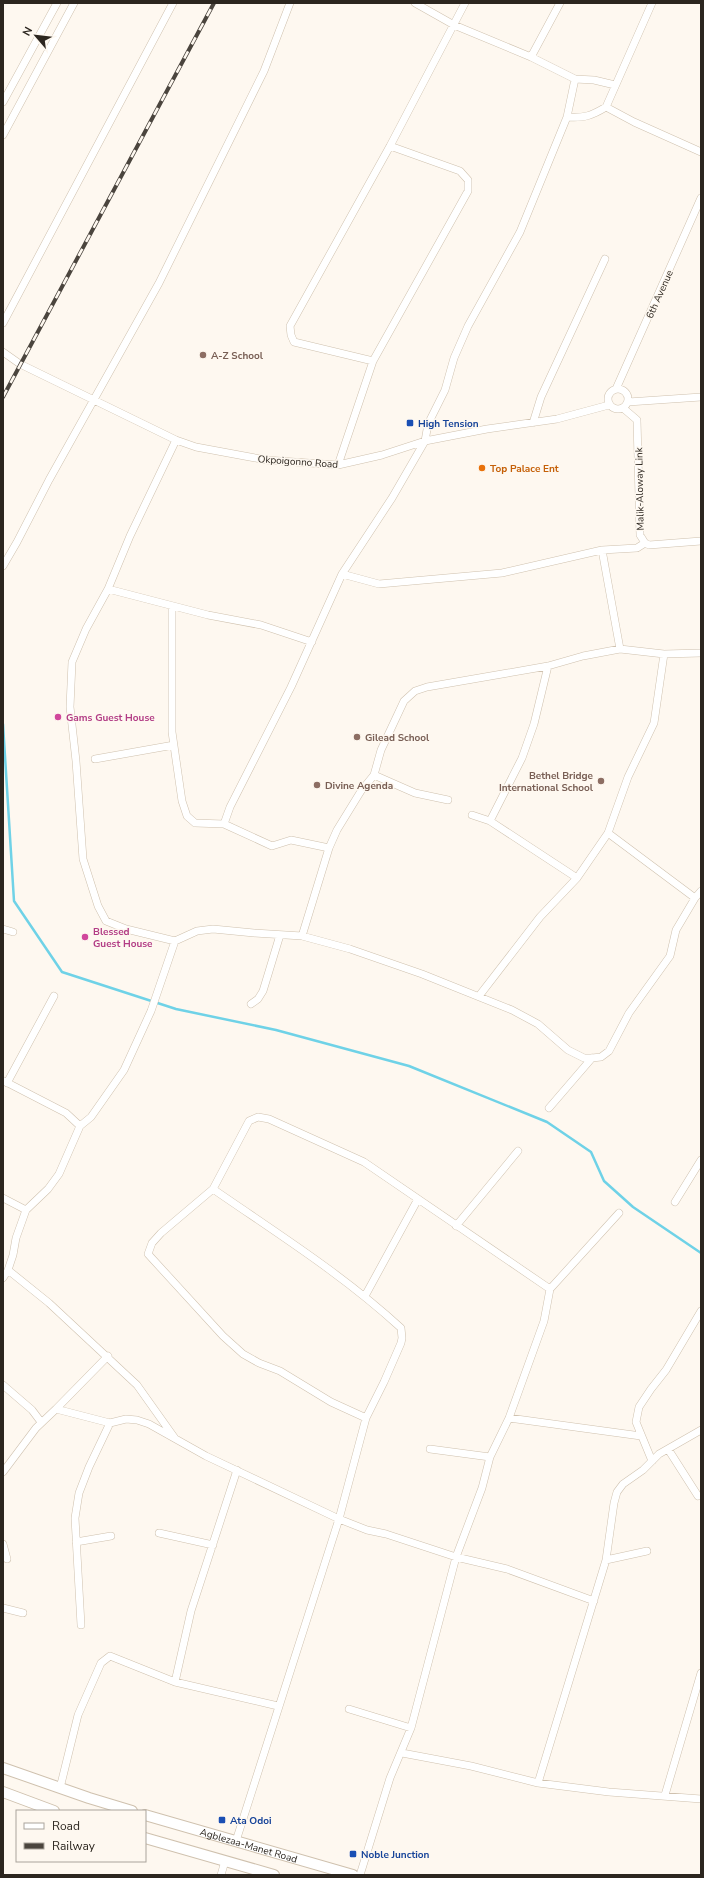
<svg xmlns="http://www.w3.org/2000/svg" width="704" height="1878" viewBox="0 0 704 1878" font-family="'Nunito Sans',sans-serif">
	<rect width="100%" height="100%" fill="#fef8f0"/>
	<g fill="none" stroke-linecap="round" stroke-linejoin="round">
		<!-- stream -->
		<path stroke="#6fd2e7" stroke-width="2.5" d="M3 724 14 901 62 972 176 1009 276 1030 409 1066 547 1122 591 1152 604 1181 633 1207 701 1253"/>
		<defs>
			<path id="minor" d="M415 3 454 25 531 57 575 79 594 80 615 85
				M531 57 560 3
				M3 102 57 3
				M606 107 634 122 701 152
				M567 117C585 118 591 116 606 107L652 3
				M3 135 74 3
				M390 146 460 171 468 180V191L373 361 294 342 291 335 290 326 390 146 465 3
				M3 323 173 3
				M3 352 20 364 176 440 196 447 266 460 338 465 382 455 425 441 487 429 557 419 609 405
				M616 389 701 198
				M608 399a10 10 0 1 1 20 0a10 10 0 1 1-20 0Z
				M628 402 701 397
				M623 408 637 420 640 535 645 543 649 545 701 541
				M533 423 541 397 605 259
				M176 440 130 536 108 589 86 629 72 662 70 707 76 761 83 859 98 906 106 921 126 929 175 941 197 931 213 929 254 933 302 936 350 949 422 974 512 1010 538 1024 568 1050 584 1058H592L601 1057 609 1051 629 1013 670 956 676 930 695 898 701 891
				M338 465 373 361
				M602 550 620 649
				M3 566 17 542 49 480 159 283 264 71 290 3
				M342 574 379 584 502 573 602 550 637 548 645 543
				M108 589 208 615 261 625 312 642
				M172 606V732L182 801 187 816 195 823 224 824 272 846 291 840 329 848
				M95 759 174 745
				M374 775 415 793 448 800
				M472 815 490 821 577 878
				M490 821 522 758 534 724 548 666
				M224 824 230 807 291 687 342 574 392 498 425 441 428 424 445 390 454 358 468 326 520 232 567 117 575 79
				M608 833 695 898
				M3 929 13 932
				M302 936 329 848 337 830 361 791 374 775 381 750 404 701 415 691 427 687 548 666 583 656 620 649 664 654 701 653
				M479 996 540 917 577 878 608 833 628 777 654 723 664 654
				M251 1004 258 999 263 991 280 935
				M4 1081 66 1113 80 1126
				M7 1083 54 996
				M549 1108 592 1058
				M213 1189C278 1234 342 1274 401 1328L402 1338 401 1343 384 1382 366 1418 339 1519 236 1841
				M3 1198 26 1210
				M675 1202 701 1160
				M456 1226 518 1151
				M8 1270 49 1303 137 1385 174 1437
				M3 1278 8 1270 13 1255 16 1238 26 1210 48 1189 59 1174 80 1126 91 1117 124 1070 151 1011 175 941
				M365 1296 418 1199
				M3 1385 32 1410 41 1422
				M56 1409 108 1356
				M366 1418 331 1402 280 1371 259 1363 243 1354 223 1336 148 1254 152 1243 161 1233 213 1189 249 1121 258 1117 269 1119 364 1162 550 1289
				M509 1418 641 1436
				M430 1449 490 1457
				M668 1449 698 1496
				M652 1461 636 1422 639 1407 651 1389 666 1370 701 1311
				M3 1472 36 1428 56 1409 110 1423 126 1419 137 1420 149 1424 206 1456 339 1519 367 1530 386 1534 456 1557 507 1569 594 1601
				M159 1533 213 1545
				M76 1542 111 1536
				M3 1544 7 1559
				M606 1560 647 1551
				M3 1608 23 1613
				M81 1625 75 1518 79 1493 89 1467 110 1423
				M175 1682 191 1611 237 1470
				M349 1709 411 1728
				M402 1753 471 1766 538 1783 609 1792 701 1799
				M538 1783 606 1560 614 1503 617 1492 623 1484 643 1470 659 1454 701 1430
				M60 1788 78 1715 101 1663 110 1656 175 1682 278 1706
				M665 1795 701 1673
				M221 1875 225 1861
				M360 1875 390 1778 411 1728 456 1557 482 1488 490 1457 509 1418 544 1321 550 1289 619 1213"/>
			<g id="secondary">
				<path d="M3 1768 89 1798 132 1811"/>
				<path d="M3 1792 54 1811"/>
				<path id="s1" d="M145 1815 353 1875"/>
				<path d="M145 1838 274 1875"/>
			</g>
		</defs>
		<!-- minor casing -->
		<use href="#minor" stroke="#cfc1ae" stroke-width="8"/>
		<!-- secondary casing -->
		<use href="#secondary" stroke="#cfc1ae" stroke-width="12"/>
		<!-- minor -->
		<use href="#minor" stroke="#fff" stroke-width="7"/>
		<!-- secondary -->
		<use href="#secondary" stroke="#fff" stroke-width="10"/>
		<defs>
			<path id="rail" d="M3 397 214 3"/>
		</defs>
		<!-- rail casing -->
		<use href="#rail" stroke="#4b453e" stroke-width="4"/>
		<!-- rail -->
		<use href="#rail" stroke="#fef8f0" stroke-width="2.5" stroke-dasharray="8" stroke-linecap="butt"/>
	</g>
	<!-- markers -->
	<g fill="#8d6e63" stroke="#fef8f0" stroke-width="1.5">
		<circle cx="203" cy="355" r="4"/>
		<circle cx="357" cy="737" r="4"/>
		<circle cx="601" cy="781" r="4"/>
		<circle cx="317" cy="785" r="4"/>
	</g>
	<g fill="#1a4fb4" stroke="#fef8f0" stroke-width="1.5">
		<rect x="406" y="419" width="8" height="8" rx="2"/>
		<rect x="218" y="1816" width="8" height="8" rx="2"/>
		<rect x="349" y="1850" width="8" height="8" rx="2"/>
	</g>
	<circle fill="#e8710a" stroke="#fef8f0" stroke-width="1.5" cx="482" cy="468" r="4"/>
	<g fill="#d1479c" stroke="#fef8f0" stroke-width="1.5">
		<circle cx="58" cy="717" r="4"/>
		<circle cx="85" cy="937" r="4"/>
	</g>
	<g text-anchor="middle" stroke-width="3" stroke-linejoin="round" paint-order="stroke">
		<!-- street labels -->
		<g font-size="10" fill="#2c261f" stroke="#fef8f0">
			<text transform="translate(659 294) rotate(-66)" y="4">6th Avenue</text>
			<text transform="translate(298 461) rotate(4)" y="4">Okpoigonno Road</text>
			<text transform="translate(639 489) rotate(-91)" y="4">Malik-Aloway Link</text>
			<text dy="4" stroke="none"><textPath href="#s1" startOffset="108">Agblezaa-Manet Road</textPath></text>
		</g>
		<!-- education labels -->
		<g font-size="10" font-weight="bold" fill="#785e54" stroke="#fef8f0" text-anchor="start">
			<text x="211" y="359">A-Z School</text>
			<text x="365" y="741">Gilead School</text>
			<text x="593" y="779" text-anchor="end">Bethel Bridge<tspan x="593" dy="12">International School</tspan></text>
			<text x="325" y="789">Divine Agenda</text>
		</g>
		<!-- transit labels -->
		<g font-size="10" font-weight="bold" fill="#164399" stroke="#fef8f0" text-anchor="start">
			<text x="418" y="427">High Tension</text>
			<text x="230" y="1824">Ata Odoi</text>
			<text x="361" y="1858">Noble Junction</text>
		</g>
		<!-- food labels -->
		<g font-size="10" font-weight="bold" fill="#c56008" stroke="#fef8f0" text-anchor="start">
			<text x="490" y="472">Top Palace Ent</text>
		</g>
		<!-- hotel labels -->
		<g font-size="10" font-weight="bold" fill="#b23c85" stroke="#fef8f0" text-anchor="start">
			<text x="66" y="721">Gams Guest House</text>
			<text x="93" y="935">Blessed<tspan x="93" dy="12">Guest House</tspan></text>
		</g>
	</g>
	<!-- border -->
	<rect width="704" height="1878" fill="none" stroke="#2c261f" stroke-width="8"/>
	<!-- legend -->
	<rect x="16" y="1810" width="130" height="52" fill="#fef8f0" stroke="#aaa49c"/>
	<rect x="24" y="1823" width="20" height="6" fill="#ffffff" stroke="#aaa49c"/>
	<text x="52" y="1830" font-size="12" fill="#2c261f">Road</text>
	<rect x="24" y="1843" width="20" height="6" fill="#4b453e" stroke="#aaa49c"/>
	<text x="52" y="1850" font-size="12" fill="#2c261f">Railway</text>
	<!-- north arrow -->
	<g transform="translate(36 36) rotate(298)" stroke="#fef8f0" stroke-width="3" paint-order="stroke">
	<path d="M0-3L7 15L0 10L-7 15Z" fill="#2c261f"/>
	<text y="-6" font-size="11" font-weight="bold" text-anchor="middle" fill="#2c261f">N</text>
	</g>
</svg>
